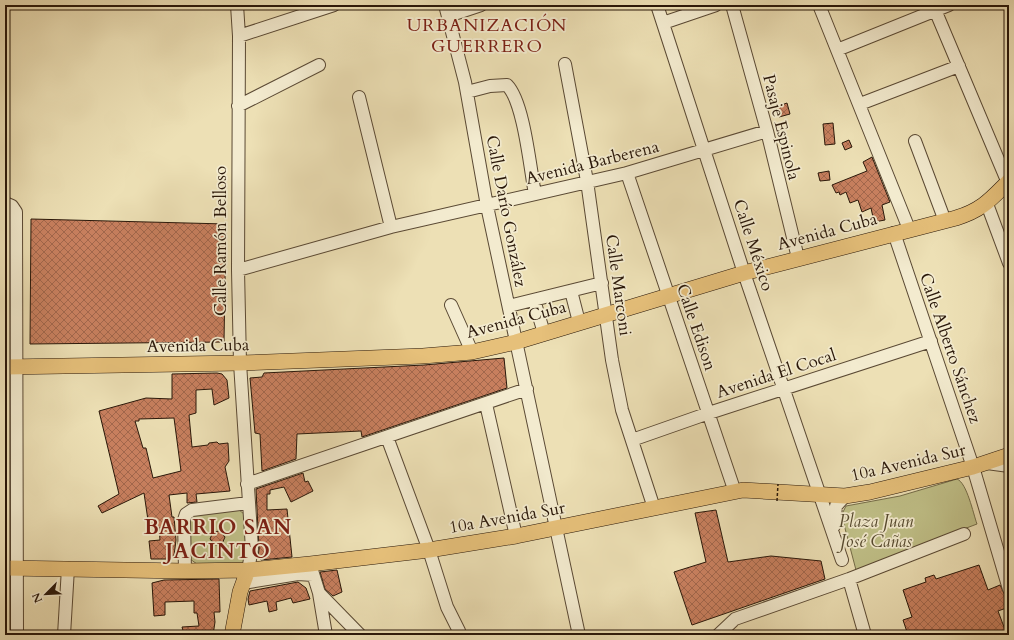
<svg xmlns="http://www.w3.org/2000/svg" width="1014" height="640" viewBox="0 0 1014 640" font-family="Cardo,serif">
	<defs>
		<pattern id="building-cross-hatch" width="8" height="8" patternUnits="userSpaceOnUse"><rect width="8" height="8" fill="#c77f5e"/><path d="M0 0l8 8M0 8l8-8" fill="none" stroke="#a2674c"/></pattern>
	</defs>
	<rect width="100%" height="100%" fill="#ede0b5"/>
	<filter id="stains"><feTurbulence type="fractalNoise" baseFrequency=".005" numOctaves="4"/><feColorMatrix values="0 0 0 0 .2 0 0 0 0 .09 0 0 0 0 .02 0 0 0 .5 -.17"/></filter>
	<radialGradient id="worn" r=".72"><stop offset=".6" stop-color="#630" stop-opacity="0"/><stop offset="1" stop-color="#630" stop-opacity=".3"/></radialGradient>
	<!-- green -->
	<path fill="#c0c088" stroke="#746c48" d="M957 479C967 483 973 513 977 524L856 570 842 517 843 512 846 506 900 496Z
		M238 509 244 514 247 556 243 563 197 564 190 559 189 520 193 515Z"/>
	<!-- building -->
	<path fill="url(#building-cross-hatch)" stroke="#291709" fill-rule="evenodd" d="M787 103 790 114 779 117 776 107Z
		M833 123 835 144 825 145 823 124Z
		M849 140 852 147 845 150 842 143Z
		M872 157 890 202 882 205 885 220 874 222 871 208 862 212 858 200 850 203 846 192 840 195 839 192 836 193 832 185 867 171 863 162Z
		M829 171 830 180 820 181 818 173Z
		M31 219 226 224 224 342 30 344Z
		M504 358 507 388 362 437 361 431 297 434 296 459 262 471 260 434 255 433 250 378 262 377 264 373 424 365Z
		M217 373 222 374 227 380 229 398 214 405 212 389 196 390V413L189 415 192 447 208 445 209 443 217 442 219 444 228 443 229 461 225 467 230 491 196 494 197 502 187 503V493L169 495 172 517H174L176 540 174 556 168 559H151L149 541 160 540 159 527H149L144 493 102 513 98 506 119 494 99 411 146 398 172 399V374ZM174 418 181 471 153 478 146 448H143L135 421H139V419Z
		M303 473 305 482 308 481 313 491 291 502 284 487 270 490V494H267V510L287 509 292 557 261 560 258 557 259 549 256 489Z
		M716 510 728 562 771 556 821 561 825 579 692 625 674 572 706 562 695 513Z
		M220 531 225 537 222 544 215 545 210 539 213 532Z
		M979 565 988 590 1000 585 1005 595 1009 607 998 611 1007 635H908L903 620 912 617 903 590 926 582 925 578 934 575 936 579Z
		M337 570 342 592 333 596 325 589 320 572Z
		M219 579 220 612H214L215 622 213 635 184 634 182 627 199 626 197 613H194V601L165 602V615L154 616 152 583 164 580Z
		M298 582 306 588 310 599 293 603 291 598 276 602 277 610 269 612 267 601 249 605 248 599 250 591Z"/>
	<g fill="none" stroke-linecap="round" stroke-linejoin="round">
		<defs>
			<path id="minor" d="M237 5 239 36 238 270 240 363 252 549 248 570
				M445 5 465 82 487 206 579 635
				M657 5 744 273 842 560
				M732 5 767 131 798 258
				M819 5 909 229
				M933 5 1008 183
				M448 16 481 5
				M663 23 716 5
				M239 36 334 5
				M837 50 949 5
				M565 64 587 181 612 360 622 410 654 508
				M467 92 490 86 507 85C524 102 530 168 535 194
				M359 97 391 227
				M860 104 959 66
				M238 106 319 65
				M915 141 945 221
				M627 173 735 492
				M5 203 12 206 16 212 17 635
				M987 204 1009 263
				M894 233 973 467 1009 589
				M238 270 391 227 627 173 767 131
				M571 291 579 322
				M534 300 544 333
				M451 305 472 352
				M509 306 602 283
				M486 404 516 536
				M387 437 429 550 447 607 459 631
				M632 440 709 413 931 341
				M987 463 1009 466
				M247 484 527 389
				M834 526 836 506 845 496
				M310 564 319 593 360 635
				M185 571 184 520 186 514 192 510 248 503
				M849 579 865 635
				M243 583 298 574 313 575
				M319 593 326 635
				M64 635 68 568
				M718 635 735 619 849 579 964 534"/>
			<path id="major" d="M5 367 240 363 423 356 472 352 516 342 744 273 956 218C982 210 990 200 1009 181
				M5 568 185 571 248 570 310 564 429 550 516 536 743 490 845 496 870 492 973 467 1009 455
				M232 635 240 592 248 570"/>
		</defs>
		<!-- minor casing -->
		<use href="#minor" stroke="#5a4934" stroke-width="14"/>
		<!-- major casing -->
		<use href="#major" stroke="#291709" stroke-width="16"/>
		<!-- minor -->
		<use href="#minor" stroke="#f3ebcf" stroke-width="12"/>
		<!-- major -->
		<use href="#major" stroke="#e6c07a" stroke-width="15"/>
		<!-- path-bridge -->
		<path stroke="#291709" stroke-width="1.5" stroke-dasharray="3 2" stroke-linecap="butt" d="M777 501 778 484"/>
	</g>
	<g text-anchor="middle" stroke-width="3.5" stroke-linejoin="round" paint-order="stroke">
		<!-- street labels -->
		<g font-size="17" fill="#291709" stroke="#f3ebcf">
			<text transform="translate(782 127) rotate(76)" y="6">Pasaje Espinola</text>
			<text transform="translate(592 162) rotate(-14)" y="6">Avenida Barberena</text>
			<text transform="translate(507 211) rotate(79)" y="6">Calle Darío González</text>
			<text transform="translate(827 231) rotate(-15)" y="6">Avenida Cuba</text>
			<text transform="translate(220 241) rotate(-90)" y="6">Calle Ramón Belloso</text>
			<text transform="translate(754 245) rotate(72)" y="6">Calle México</text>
			<text transform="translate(619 285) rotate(82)" y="6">Calle Marconi</text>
			<text transform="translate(516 319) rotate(-15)" y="6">Avenida Cuba</text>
			<text transform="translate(697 327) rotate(71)" y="6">Calle Edison</text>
			<text transform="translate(198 345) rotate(-1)" y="6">Avenida Cuba</text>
			<text transform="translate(951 348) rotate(71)" y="6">Calle Alberto Sánchez</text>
			<text transform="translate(776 373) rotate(-18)" y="6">Avenida El Cocal</text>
			<text transform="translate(908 462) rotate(-13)" y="6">10a Avenida Sur</text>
			<text transform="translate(507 517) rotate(-10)" y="6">10a Avenida Sur</text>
		</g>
		<!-- park labels -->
		<g font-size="17" font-style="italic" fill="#564a2f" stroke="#f3ebcf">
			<text x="876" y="527">Plaza Juan<tspan x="876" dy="20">José Cañas</tspan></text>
		</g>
		<!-- neighbourhood labels -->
		<g font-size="18" letter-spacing="1" fill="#7a1f14" stroke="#f3ebcf">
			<text x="487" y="31">URBANIZACIÓN<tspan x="487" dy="21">GUERRERO</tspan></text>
		</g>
		<!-- district labels -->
		<g font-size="21" font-weight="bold" letter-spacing="1" fill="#7a1f14" stroke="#f3ebcf">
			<text x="218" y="534">BARRIO SAN<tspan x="218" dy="24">JACINTO</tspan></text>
		</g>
	</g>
	<!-- margin -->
	<rect width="1014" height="640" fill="none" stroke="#ede0b5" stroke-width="20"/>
	<rect x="6" y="6" width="1002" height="628" fill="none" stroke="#291709" stroke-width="2"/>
	<rect x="10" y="10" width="994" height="620" fill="none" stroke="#291709"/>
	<!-- north arrow -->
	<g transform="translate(46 594) rotate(246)" stroke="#f3ebcf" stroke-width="3" paint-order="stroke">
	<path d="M0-3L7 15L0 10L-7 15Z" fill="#291709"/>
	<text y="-6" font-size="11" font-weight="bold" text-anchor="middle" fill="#291709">N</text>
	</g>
	<rect width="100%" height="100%" filter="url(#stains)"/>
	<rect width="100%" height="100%" fill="url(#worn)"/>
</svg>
